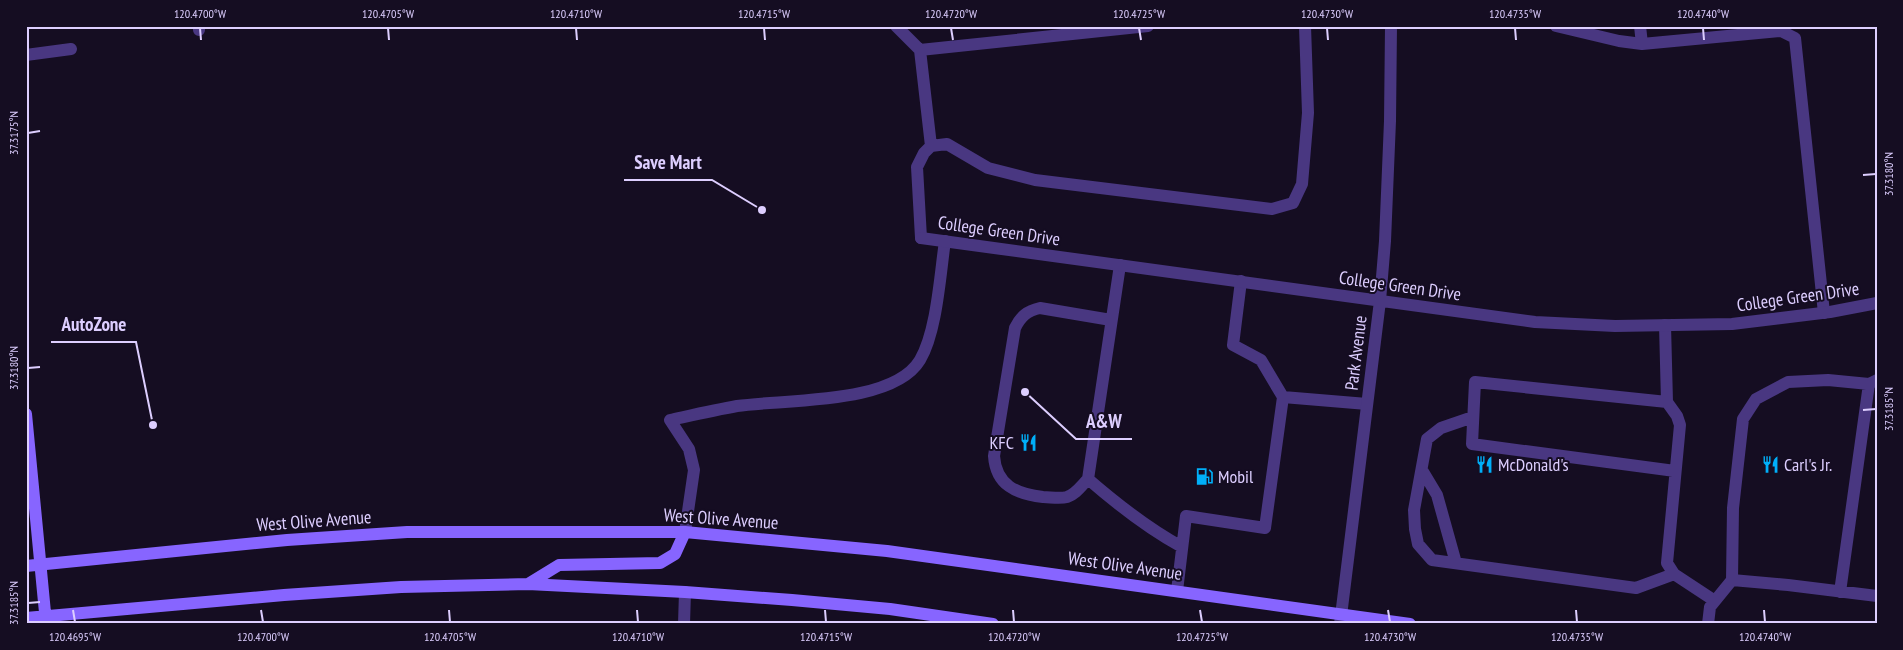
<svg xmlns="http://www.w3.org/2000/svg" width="1903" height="650" viewBox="0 0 1903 650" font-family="'PT Sans Narrow',sans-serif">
	<rect width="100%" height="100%" fill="#150d22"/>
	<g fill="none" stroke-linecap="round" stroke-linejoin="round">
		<!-- lane -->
		<path stroke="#493781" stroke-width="12" d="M896 26 920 50
			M1556 26 1619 41 1642 44 1781 31 1795 38 1824 313
			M1640 26 1642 44
			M199 30V26
			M26 55 71 49
			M931 146 920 50 1148 26
			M921 238 917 167 924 153 931 146 947 144 988 168 1035 180 1272 209 1293 203 1302 184 1308 113 1305 26
			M1241 281 1233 345 1261 360 1283 397
			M1111 320 1040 308C1027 311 1021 316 1015 328L994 456C996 485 1016 494 1043 497 1050 497 1060 499 1067 497 1076 494 1081 486 1088 479L1120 265
			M1665 325 1667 402 1677 416 1680 425 1667 563 1674 574 1715 601
			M1667 402 1475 382 1472 444 1675 471
			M1473 417 1441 428 1427 439 1414 510 1415 529 1418 544 1432 560 1636 588 1674 574
			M1422 470 1437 495 1456 563
			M1088 479C1118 505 1147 528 1182 547
			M685 532 694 470 689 449 670 420C693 415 715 410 737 406 785 399 893 405 920 360 937 331 940 275 945 241
			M1732 580 1733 508 1743 419 1756 399 1788 382 1828 380 1869 384 1877 380
			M1177 591 1186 516 1265 528 1283 397 1367 404
			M1840 592 1869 384
			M684 624 685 592
			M1708 624 1710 607 1732 580 1788 585 1877 596"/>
		<!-- street -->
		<path stroke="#493781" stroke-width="12" d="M921 238 1535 322 1615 326 1732 324 1830 312 1877 303
			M1340 624 1380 301 1385 241 1390 121 1391 26"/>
		<!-- secondary -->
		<path stroke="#8765ff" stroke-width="12" d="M26 414 46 623
			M26 566 287 540 407 532H685L887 551 1410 624
			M528 584 559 565 660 563 675 554 685 532
			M26 618 284 595 401 587 528 584 685 592 792 600 890 609 993 624"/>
	</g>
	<!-- ticks -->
	<path fill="none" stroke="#ddceff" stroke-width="2" d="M200 28 201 40M388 28 389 40M576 28 577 40M764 28 765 40M951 28 953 40M1139 28 1141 40M1327 28 1328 40M1515 28 1516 40M1703 28 1704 40M28 133 40 131M1863 175 1876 174M28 368 40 367M1863 410 1876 409M28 603 40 602M73 610 75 622M261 610 263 622M449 610 450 622M637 610 638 622M825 610 826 622M1013 610 1014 622M1200 610 1202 622M1388 610 1390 622M1576 610 1577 622M1764 610 1765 622"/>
	<!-- icons -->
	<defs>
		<symbol id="restaurant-bare" viewBox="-9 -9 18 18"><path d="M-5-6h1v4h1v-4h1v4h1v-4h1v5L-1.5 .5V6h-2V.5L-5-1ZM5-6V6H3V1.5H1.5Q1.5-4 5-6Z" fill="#00aff9" stroke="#150d22" stroke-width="2.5" paint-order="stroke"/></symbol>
		<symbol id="fuel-bare" viewBox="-9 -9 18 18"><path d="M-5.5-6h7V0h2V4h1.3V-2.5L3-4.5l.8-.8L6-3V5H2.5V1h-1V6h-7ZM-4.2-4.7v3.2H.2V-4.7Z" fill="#00aff9" stroke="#150d22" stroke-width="2.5" paint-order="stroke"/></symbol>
	</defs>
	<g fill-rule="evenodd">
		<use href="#restaurant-bare" x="1016" y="430" width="25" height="25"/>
		<use href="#restaurant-bare" x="1472" y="452" width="25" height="25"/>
		<use href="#restaurant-bare" x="1758" y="452" width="25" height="25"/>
		<use href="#fuel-bare" x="1192" y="464" width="25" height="25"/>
	</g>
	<g text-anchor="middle" stroke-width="4" stroke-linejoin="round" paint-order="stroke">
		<!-- street labels -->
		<g font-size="18" fill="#ddceff" stroke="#150d22">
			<text transform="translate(999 231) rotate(8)" y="6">College Green Drive</text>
			<text transform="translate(1400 286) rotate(8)" y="6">College Green Drive</text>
			<text transform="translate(1798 297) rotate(-8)" y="6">College Green Drive</text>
			<text transform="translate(1356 353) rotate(-83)" y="6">Park Avenue</text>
			<text transform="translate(721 519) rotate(4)" y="6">West Olive Avenue</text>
			<text transform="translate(314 521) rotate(-4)" y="6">West Olive Avenue</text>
			<text transform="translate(1125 566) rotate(8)" y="6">West Olive Avenue</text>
		</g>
		<!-- poi labels -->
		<g font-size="18" fill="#ddceff" stroke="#150d22" text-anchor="start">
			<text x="1014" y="449" text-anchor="end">KFC</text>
			<text x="1498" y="471">McDonald's</text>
			<text x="1784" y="471">Carl's Jr.</text>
			<text x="1218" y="483">Mobil</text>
		</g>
	</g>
	<!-- callouts -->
	<path fill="none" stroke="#ddceff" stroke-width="2" d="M762 210L712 180H624M153 425L136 342H51M1025 392L1076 439H1132"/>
	<g fill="#ddceff" stroke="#150d22" stroke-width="2">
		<circle cx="762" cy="210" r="5"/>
		<circle cx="153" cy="425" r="5"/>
		<circle cx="1025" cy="392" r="5"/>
	</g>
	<g font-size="19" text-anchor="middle" font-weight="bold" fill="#ddceff" stroke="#150d22" stroke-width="4" stroke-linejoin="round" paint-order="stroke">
		<text x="668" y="169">Save Mart</text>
		<text x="94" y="331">AutoZone</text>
		<text x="1104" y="428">A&amp;W</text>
	</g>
	<!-- border -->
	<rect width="1903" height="650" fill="none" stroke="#150d22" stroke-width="55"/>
	<rect x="28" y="28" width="1848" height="594" fill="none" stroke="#ddceff" stroke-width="2"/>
	<g font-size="12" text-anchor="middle" fill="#ddceff">
		<text x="200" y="18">120.4700°W</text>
		<text x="388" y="18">120.4705°W</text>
		<text x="576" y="18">120.4710°W</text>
		<text x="764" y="18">120.4715°W</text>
		<text x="951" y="18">120.4720°W</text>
		<text x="1139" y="18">120.4725°W</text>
		<text x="1327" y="18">120.4730°W</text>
		<text x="1515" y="18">120.4735°W</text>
		<text x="1703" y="18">120.4740°W</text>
		<text transform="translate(14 133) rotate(-90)" y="4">37.3175°N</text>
		<text transform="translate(1889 174) rotate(-90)" y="4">37.3180°N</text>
		<text transform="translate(14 368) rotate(-90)" y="4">37.3180°N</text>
		<text transform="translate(1889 409) rotate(-90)" y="4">37.3185°N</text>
		<text transform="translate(14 603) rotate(-90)" y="4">37.3185°N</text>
		<text x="75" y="641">120.4695°W</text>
		<text x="263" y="641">120.4700°W</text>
		<text x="450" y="641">120.4705°W</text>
		<text x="638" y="641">120.4710°W</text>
		<text x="826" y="641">120.4715°W</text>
		<text x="1014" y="641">120.4720°W</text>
		<text x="1202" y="641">120.4725°W</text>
		<text x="1390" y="641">120.4730°W</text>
		<text x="1577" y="641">120.4735°W</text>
		<text x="1765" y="641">120.4740°W</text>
	</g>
</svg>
